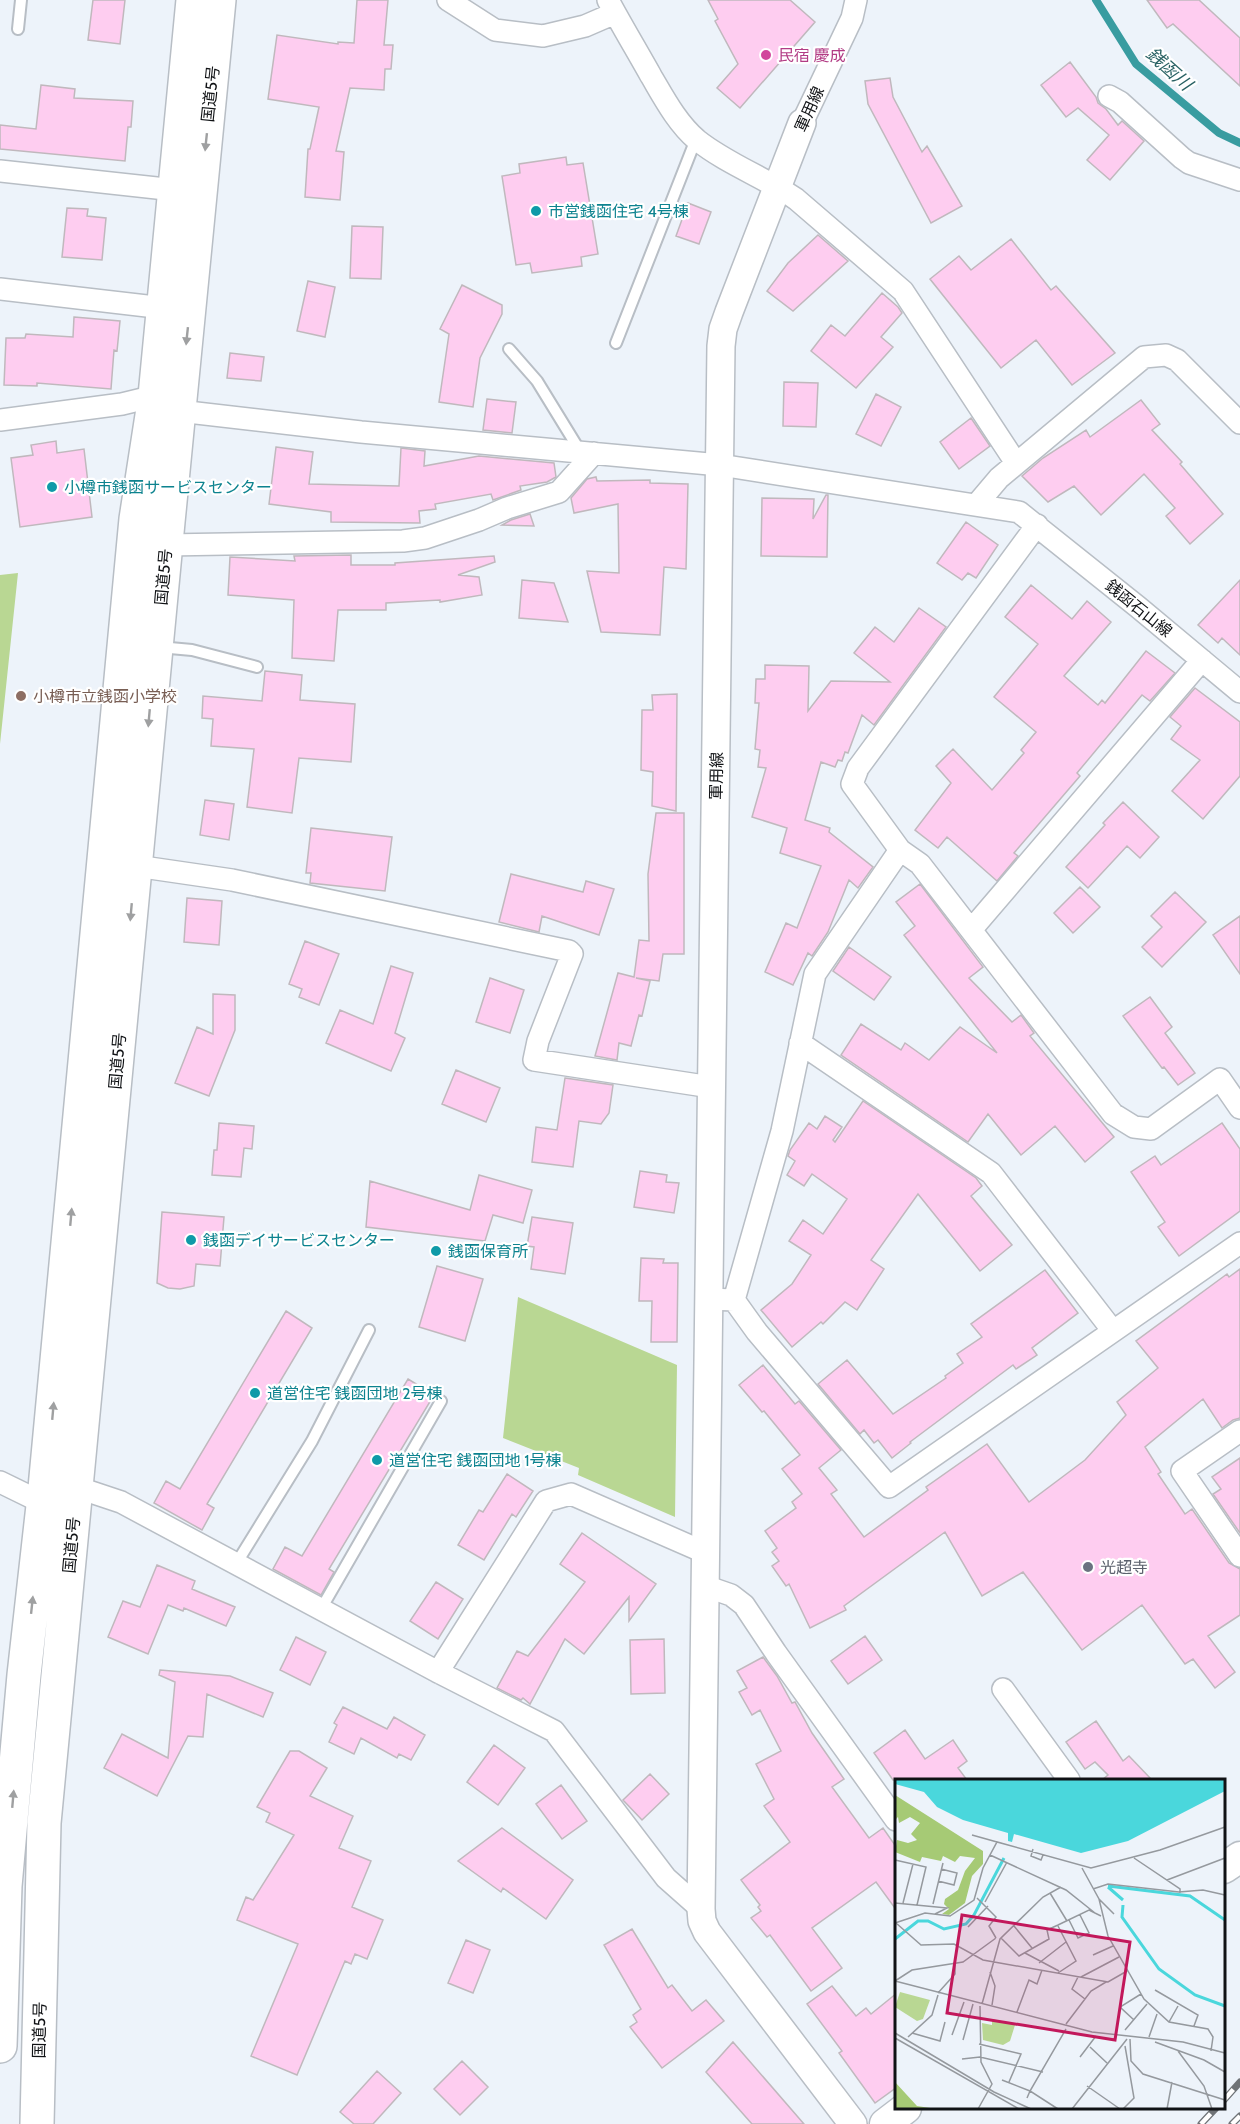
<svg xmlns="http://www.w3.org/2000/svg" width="1240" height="2124" viewBox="0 0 1240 2124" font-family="Cabin,'Noto Sans JP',sans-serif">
	<rect width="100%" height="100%" fill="#edf3fa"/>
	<!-- green -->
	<path fill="#b9d793" d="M18 573 0 744V575Z
		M518 1297 677 1365 675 1517 578 1475 579 1468 503 1438Z"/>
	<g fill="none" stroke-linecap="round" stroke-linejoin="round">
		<!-- stream -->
		<path stroke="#399ca0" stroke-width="8" d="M1096 0 1136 64 1219 133 1240 143"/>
	</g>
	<!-- building -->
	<path fill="#fecdf0" stroke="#c0b8bd" stroke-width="1.5" d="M93 0H125L120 44 88 40Z
		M357 0H388L384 45H393L391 69H385L384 90 350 88 336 151 344 152 340 200 305 197 308 149H310L319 107 268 99 277 35 338 44V42L354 43Z
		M708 0H790L815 22 740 108 717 88 738 64 715 21 718 19Z
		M1147 0H1199L1240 38V86L1173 24 1167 28Z
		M1070 62 1096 97 1098 103 1106 109 1118 125 1122 121 1144 141 1110 180 1087 160 1109 135 1078 108 1066 117 1041 85Z
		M890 78 893 97 922 152 927 146 962 206 931 223 868 104 865 81Z
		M41 85 75 89 74 98 133 101 131 127H128L125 161 0 149V125L36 129Z
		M566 157 567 165 583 163 598 254 581 257 582 266 532 273 530 263 516 265 502 176 520 173 519 164Z
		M688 203 711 212 699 244 676 236Z
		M67 208 88 209 87 216 106 218 102 260 62 257Z
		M352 226 383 227 381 279 350 278Z
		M818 235 848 261 793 311 767 291 788 263Z
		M1011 239 1051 290 1056 286 1115 353 1072 385 1036 340 1001 368 930 279 959 256 971 270Z
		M308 281 335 287 325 337 297 331Z
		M462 285 502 305V314L480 358 473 407 439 402 449 334 440 329Z
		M882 293 898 307 902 313 881 337 893 347 856 388 811 351 831 325 845 336Z
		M74 317 120 321 117 351 114 350 111 389 37 383V386L4 385 6 338H25L26 334 73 337Z
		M230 353 264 357 261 381 227 378Z
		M784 382 818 383 816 427 783 426Z
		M876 394 901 407 881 446 856 434Z
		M487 399 516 402 512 433 483 430Z
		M1141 400 1160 424 1152 430 1182 462 1180 464 1223 514 1190 544 1166 516 1175 508 1144 474 1101 515 1074 486 1048 502 1022 476 1043 458 1086 430 1090 437Z
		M971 418 990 446 959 469 940 442Z
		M56 441 57 453 84 449 92 517 20 527 11 458 33 455 31 445Z
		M276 447 313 452 309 484 399 486 401 448 425 451 424 466 479 456 554 463 556 477 547 482 520 486 521 490 493 500 491 494 435 504 436 509 419 511 420 523 331 522V512L269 504Z
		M596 477 597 481 650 480V483L688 484 686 569 664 567 660 635 601 632 587 571 619 573 618 504 574 513 571 498 587 479Z
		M826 495H828L827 557 761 556 762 498 814 499 813 519Z
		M530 514 534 526 502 525 511 520Z
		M966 522 998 545 976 578 968 573 962 580 937 563Z
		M351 555V565H395V563L494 556 495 562 458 575 479 577 482 595 440 602V600L386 603V610H338L334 661 292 658 294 600 228 595 230 557 295 561 294 556Z
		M522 580 554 583 568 622 519 618Z
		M1240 580V655L1222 638 1218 643 1198 625Z
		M1031 585 1072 619 1087 601 1111 622 1064 676 1098 705 1102 700 1105 703 1146 651 1175 673 1150 701 1142 695 1077 773 1080 776 1014 853 1018 856 997 881 947 837 938 848 915 830 951 783 936 766 953 749 992 790 1024 753 1021 750 1036 732 994 697 1038 644 1005 617Z
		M919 608 946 627 874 725 862 715 848 753 845 752 842 761 838 760 835 767 821 762 805 820 830 828 829 832 873 867 858 888 849 880 828 932 812 956 808 953 793 985 765 972 786 923 797 928 821 866 780 853 787 828 752 817 766 768 758 767 760 750 755 749 759 703H755L756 679H765V665L809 666 808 711 831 681 890 682 854 653 875 627 894 642Z
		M265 671 302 675 300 700 355 704 351 762 299 758 292 813 247 807 254 749 211 746 213 719 202 718 203 696 262 701Z
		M1195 688 1240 722V776L1203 819 1172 791 1200 760 1171 739 1181 726 1170 717Z
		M677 694 676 811 652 806 653 772 641 770 642 710H653L652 695Z
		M205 800 234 804 229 840 200 835Z
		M1123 802 1159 837 1140 858 1127 846 1088 888 1066 867 1105 825 1103 823Z
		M656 813H684V954H663L659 981 636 978 650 981 642 1016 639 1015 631 1046 619 1043 617 1060 595 1056 618 973 634 977 639 940 649 941 648 874Z
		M311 828 392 837 385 891 310 883 311 873H306Z
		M511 874 583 892 586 881 614 889 599 935 542 916 539 932 499 922Z
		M920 884 983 967 969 978 1012 1022 1021 1015 1034 1033 1030 1036 1114 1137 1085 1162 1055 1126 1021 1155 988 1114 968 1142 841 1055 861 1024 901 1050 905 1043 929 1060 960 1027 997 1053 904 935 915 926 896 902Z
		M1080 887 1100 907 1073 933 1054 913Z
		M1175 892 1206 922 1162 967 1142 947 1162 927 1151 916Z
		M187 898 222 901 219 945 184 942Z
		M1240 916V974L1213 935Z
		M305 941 339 954 319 1005 299 997 302 989 289 984Z
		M849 947 891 977 874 1000 833 971Z
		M391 966 413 973 395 1033 405 1038 391 1071 326 1043 340 1010 373 1024Z
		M490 978 524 990 510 1033 476 1022Z
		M213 994 235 995V1030L209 1096 175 1083 197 1027 213 1034Z
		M1150 997 1172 1027 1165 1033 1195 1073 1178 1085 1164 1067 1162 1068 1123 1016Z
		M456 1070 500 1088 486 1122 442 1104Z
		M565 1078 613 1085 609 1113 601 1124 579 1121 573 1167 532 1162 536 1127 557 1130Z
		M863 1101 976 1178 982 1186 971 1196 1012 1245 980 1271 918 1194 871 1260 884 1269 857 1310 845 1302 823 1324 821 1322 792 1347 761 1310 792 1284 811 1255 789 1241 803 1220 823 1234 847 1199 812 1174 804 1186 787 1175 795 1161 788 1156 790 1150 809 1123 817 1129 825 1116 842 1127 833 1140 835 1142Z
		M219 1123 254 1126 252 1149 244 1148 241 1177 212 1175 214 1150H217Z
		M1222 1123 1240 1149V1211L1179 1256 1158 1227 1165 1222 1131 1172 1155 1156 1161 1165Z
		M640 1171 667 1175 666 1182 679 1183 674 1213 634 1207Z
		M479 1175 532 1190 523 1223 493 1215 485 1241 366 1227 370 1181 470 1210Z
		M162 1212 224 1217 220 1266 196 1264 194 1286 180 1289 168 1288 157 1283Z
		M532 1217 573 1223 565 1274 531 1269 534 1247 527 1246Z
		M641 1258 664 1259 663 1263H678L677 1342H651L652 1301H639Z
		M437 1266 483 1279 465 1341 419 1327Z
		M1240 1269V1418L1233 1420 1222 1428 1203 1399 1145 1447 1161 1472 1158 1474 1185 1514 1192 1509 1229 1563 1240 1569V1615L1208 1636 1235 1672 1215 1688 1193 1659 1185 1664 1142 1605 1082 1650 1023 1572 982 1596 945 1532 844 1606 846 1610 810 1628 789 1584 786 1586 772 1566 779 1561 772 1552 777 1548 765 1531 796 1508 792 1502 802 1494 782 1469 800 1455 764 1411 762 1412 739 1385 763 1365 795 1404 799 1401 841 1450 819 1468 837 1490 831 1494 864 1537 928 1490 926 1487 987 1444 1029 1502 1085 1460 1126 1415 1117 1402 1158 1368 1136 1341 1227 1274 1229 1277Z
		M1045 1270 1078 1313 1032 1348 1037 1355 1016 1369 1013 1365 910 1442 911 1443 892 1458 878 1440 874 1443 864 1430 860 1434 818 1384 847 1360 893 1414 946 1378 945 1376 963 1363 957 1354 982 1337 971 1324Z
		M286 1311 312 1328 207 1504 214 1508 202 1530 154 1503 166 1481 180 1489Z
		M408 1379 434 1395 329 1569 334 1572 321 1595 273 1569 285 1547 302 1556Z
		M1240 1458V1533L1213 1494 1221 1489 1212 1477Z
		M507 1474 533 1491 516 1517 512 1514 484 1560 458 1545 479 1510 483 1512Z
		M582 1533 656 1584 629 1621V1597L584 1654 565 1639 530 1704 523 1698 521 1700 497 1688 517 1651 528 1656 585 1582 560 1564Z
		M157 1565 195 1581 192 1589 235 1607 226 1626 184 1608 183 1611 168 1605 148 1654 108 1637 123 1601 140 1607Z
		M436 1582 463 1599 438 1639 410 1621Z
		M865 1636 882 1660 848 1684 831 1661Z
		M296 1637 326 1652 310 1685 280 1670Z
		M664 1639 665 1693 631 1694 630 1640Z
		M763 1657 777 1676 792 1703 795 1702 812 1733 844 1779 832 1787 869 1838 883 1828 897 1848V1911L876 1882 812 1928 842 1968 811 1991 770 1935 767 1937 751 1918 761 1911 758 1907 760 1905 741 1880 790 1842 764 1806 774 1799 756 1764 781 1751 760 1710 752 1715 739 1692 747 1688 737 1671Z
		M160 1670 230 1676 273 1693 263 1717 207 1694 203 1737 188 1736 157 1796 104 1768 122 1734 168 1758 175 1682 159 1675Z
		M343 1707 387 1729 394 1717 425 1735 411 1760 399 1754 397 1758 361 1738 354 1754 329 1742 337 1725 334 1723Z
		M1096 1721 1123 1761 1129 1756 1152 1780H1102L1108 1775 1095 1762 1085 1769 1066 1742Z
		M905 1730 925 1759 953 1740 967 1761 958 1768 967 1780H893L874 1753Z
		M494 1745 525 1768 498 1805 467 1782Z
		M290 1751H299L327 1768 310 1796 353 1816 339 1848 371 1861 352 1907 383 1920 367 1959 355 1954 351 1964 345 1961 297 2075 251 2056 298 1944 237 1920 246 1897 253 1900 294 1835 266 1822 270 1813 257 1807Z
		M650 1774 669 1794 642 1820 623 1800Z
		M561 1785 587 1821 562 1839 536 1804Z
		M502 1828 573 1880 546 1919 503 1888 501 1892 458 1861Z
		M632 1929 668 1988 672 1985 692 2011 706 2000 724 2021 662 2068 630 2027 637 2022 633 2015 641 2009 604 1945Z
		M466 1940 490 1950 473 1993 448 1983Z
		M832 1986 856 2016 866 2008 871 2014 897 1993V2087L875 2103 839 2053 842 2051 807 2004Z
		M733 2042 804 2124H752L706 2072Z
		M462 2061 488 2087 460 2115 434 2089Z
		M377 2071 401 2093 373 2124H354L340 2112Z"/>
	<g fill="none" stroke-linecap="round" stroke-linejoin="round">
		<defs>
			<path id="service" d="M18 29 21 0
				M616 343 696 139
				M509 349 537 381 580 451
				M159 647 192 650 257 667
				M236 1564 312 1441 369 1330
				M321 1609 441 1401"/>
			<path id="minor" d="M448 0 495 30 543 36 585 26 615 13
				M608 0C622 26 637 51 651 76 664 98 677 123 697 140 727 164 764 177 796 199L903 291 1016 463
				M1109 96 1120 102 1182 158 1189 163 1240 180
				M802 123 852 18 856 0
				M0 171 175 190
				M0 289 164 308
				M179 411 361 432 720 465 1019 512 1138 607 1240 692
				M0 420 122 404 155 396
				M977 504 999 478 1144 357 1166 355 1177 360 1240 423
				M1037 525 858 768 852 784 900 850 920 864 1113 1114 1134 1127 1151 1129 1220 1079 1240 1108
				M166 545 403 541 425 538 479 520 507 508 559 492 594 453
				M136 866 232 880 569 951 572 954 538 1041 534 1060 711 1087
				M971 930 1202 660
				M800 1043 991 1173 1113 1331
				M709 1299 734 1300 757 1332 889 1487 1240 1243
				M734 1300 782 1131 815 974 900 850
				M1240 1431 1182 1471 1240 1556
				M0 1482 43 1503
				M76 1487 121 1502 438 1672 554 1731 666 1878 701 1909
				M705 1586 731 1595 744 1605 776 1653 896 1820
				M438 1672 546 1501 571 1494 706 1553
				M1003 1689 1069 1780"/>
			<path id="tertiary" d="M802 123 729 312 723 329 721 346 701 1909 702 1921 707 1932 853 2124"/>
			<path id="secondary" d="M1224 1868 1240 1857
				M885 2124 906 2108"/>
			<path id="trunk" d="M0 2046 5 1886 24 1675 45 1488 136 519 155 396 193 0
				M37 2124 44 1823 168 522 219 0"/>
		</defs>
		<!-- service casing -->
		<use href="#service" stroke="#b8bec5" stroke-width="14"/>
		<!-- minor casing -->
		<use href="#minor" stroke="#b8bec5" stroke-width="24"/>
		<!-- tertiary casing -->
		<use href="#tertiary" stroke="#b8bec5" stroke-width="30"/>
		<!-- secondary casing -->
		<use href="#secondary" stroke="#b8bec5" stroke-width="33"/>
		<!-- trunk casing -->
		<use href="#trunk" stroke="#b8bec5" stroke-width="36"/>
		<!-- service -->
		<use href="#service" stroke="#fff" stroke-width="10"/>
		<!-- minor -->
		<use href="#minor" stroke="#fff" stroke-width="21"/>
		<!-- tertiary -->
		<use href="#tertiary" stroke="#fff" stroke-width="27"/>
		<!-- secondary -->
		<use href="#secondary" stroke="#fff" stroke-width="30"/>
		<!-- trunk -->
		<use href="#trunk" stroke="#fff" stroke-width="33"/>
		<defs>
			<path id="rail" d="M1224 2100 1240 2082
				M1201 2124 1216 2108
				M1232 2124 1240 2116"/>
		</defs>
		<!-- rail casing -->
		<use href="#rail" stroke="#6f7377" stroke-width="7"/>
		<!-- rail -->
		<use href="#rail" stroke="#fff" stroke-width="4.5" stroke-dasharray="14" stroke-linecap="butt"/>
	</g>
	<!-- one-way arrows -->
	<defs><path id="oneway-solid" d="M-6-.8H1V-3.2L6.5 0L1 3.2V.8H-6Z" transform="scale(1.5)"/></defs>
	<g fill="#9fa0a1">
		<use href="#oneway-solid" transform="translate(206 142) rotate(96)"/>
		<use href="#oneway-solid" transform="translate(187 336) rotate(96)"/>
		<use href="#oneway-solid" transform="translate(149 718) rotate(95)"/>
		<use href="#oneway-solid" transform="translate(131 912) rotate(95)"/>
		<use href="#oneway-solid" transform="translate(71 1217) rotate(-85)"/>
		<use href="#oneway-solid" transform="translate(53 1411) rotate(-85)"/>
		<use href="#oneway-solid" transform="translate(32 1605) rotate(-84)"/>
		<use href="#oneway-solid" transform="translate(13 1799) rotate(-85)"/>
	</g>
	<!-- markers -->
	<circle fill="#d1479c" stroke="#fff" stroke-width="2" cx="766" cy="55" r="6"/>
	<g fill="#0f9aa8" stroke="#fff" stroke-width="2">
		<circle cx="536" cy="211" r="6"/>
		<circle cx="52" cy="487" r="6"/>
		<circle cx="191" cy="1240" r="6"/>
		<circle cx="436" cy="1251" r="6"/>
		<circle cx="255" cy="1393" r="6"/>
		<circle cx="377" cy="1460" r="6"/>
	</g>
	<circle fill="#8d6e63" stroke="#fff" stroke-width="2" cx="21" cy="696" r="6"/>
	<circle fill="#6b7280" stroke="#fff" stroke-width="2" cx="1088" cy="1567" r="6"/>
	<g text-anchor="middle" stroke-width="4.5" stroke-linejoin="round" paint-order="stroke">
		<!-- hotel labels -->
		<g font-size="16" fill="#b23c85" stroke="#fff" text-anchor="start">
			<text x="778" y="61">民宿 慶成</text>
		</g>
		<!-- street labels -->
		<g font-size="16" fill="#101215" stroke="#fff">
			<text transform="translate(210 94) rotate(-84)" y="6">国道5号</text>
			<text transform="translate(809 109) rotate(-66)" y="6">軍用線</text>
			<text transform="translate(163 577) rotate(-85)" y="6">国道5号</text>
			<text transform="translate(1139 608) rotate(39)" y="6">銭函石山線</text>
			<text transform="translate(716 776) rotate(-89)" y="6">軍用線</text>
			<text transform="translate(117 1061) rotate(-85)" y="6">国道5号</text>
			<text transform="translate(71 1545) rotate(-85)" y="6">国道5号</text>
			<text transform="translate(39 2030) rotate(-89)" y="6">国道5号</text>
		</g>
		<!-- culture labels -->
		<g font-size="16" fill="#0d838f" stroke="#fff" text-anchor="start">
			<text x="548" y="217">市営銭函住宅 4号棟</text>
			<text x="64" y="493">小樽市銭函サービスセンター</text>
			<text x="203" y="1246">銭函デイサービスセンター</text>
			<text x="448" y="1257">銭函保育所</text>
			<text x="267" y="1399">道営住宅 銭函団地 2号棟</text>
			<text x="389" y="1466">道営住宅 銭函団地 1号棟</text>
		</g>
		<!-- education labels -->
		<g font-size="16" fill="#785e54" stroke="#fff" text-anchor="start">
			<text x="33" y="702">小樽市立銭函小学校</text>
		</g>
		<!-- worship labels -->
		<g font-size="16" fill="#5b616d" stroke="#fff" text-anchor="start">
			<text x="1100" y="1573">光超寺</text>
		</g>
		<!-- water labels -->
		<g font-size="18" font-style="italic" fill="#296264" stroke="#fff">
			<text transform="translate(1169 69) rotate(42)" y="6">銭函川</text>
		</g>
	</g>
	<!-- overview -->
	<g transform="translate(895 1779)">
		<rect width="330" height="330" fill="#edf3fa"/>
		<path d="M5 213 35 221 28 240 22 242 0 228ZM97 240 120 246 115 262 108 266 88 261 87 244 97 246Z" fill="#b9d793"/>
		<path d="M0 16 88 72V85L77 97 70 124 54 136 47 135 54 130 49 125 50 120 63 111 70 92 80 79 65 77 60 83 48 77 46 82 27 78 25 83 0 73 2 61 13 64 22 61 16 55 25 44 15 38 4 44 3 38 0 41ZM0 303 22 327 42 330H0Z" fill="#a6ca75"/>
		<path d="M0 0H330V12L233 62 186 74 119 55 117 63 113 62V54L68 41 42 28 29 13 0 5Z" fill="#4ad7dc"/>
		<path fill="none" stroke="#4ad7dc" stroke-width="3" d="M213 107 295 117 330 141M213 108 228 121M228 126 227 138 264 190 300 216 330 227M0 160 23 142H33L49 150 71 145 79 136 109 79"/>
		<path fill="none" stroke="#95999e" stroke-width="1.5" d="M77 56 102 63M138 70 136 77 146 81 148 76M95 76 171 111 200 134M239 79 285 110V114M0 81 31 88 22 126M187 89 204 120 213 157 249 220 274 243 313 250 318 258 316 272M272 101 330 79M43 102 59 106 62 94 46 90M198 110 213 105 284 113 308 111 330 116M155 114 172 142M82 119 101 138 94 147 101 159M204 120 219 135M90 123 112 83M0 124 52 129 40 135M8 124 18 85M38 125 48 84M174 141 183 159 194 154 185 136M0 144 30 134 55 137 79 121 88 89 102 63 196 89 265 71 330 48M1 144 26 166 59 165 88 181 213 203 232 192M119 147 137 169M163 147 181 182 163 194M73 148 93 127M106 159 124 177 154 160 152 151 163 146 194 131 206 137M130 174 164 192M198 176 218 167M144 184 171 163M95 193 100 207 97 226M183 198 177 210 190 220M186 198 224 178M0 202 17 191 68 183 101 159M0 202 197 253 288 263 330 274M260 211 303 236 299 247M43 214 60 195V186M87 225 105 160 148 118 166 108M122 233 134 201 142 205 147 191M239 241 225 228 246 215M274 243 283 227M171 245 196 212 211 203M230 251 252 225M0 254 99 313 136 330M17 254 45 262 50 243M57 256 69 223M13 258 37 236 43 216M254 258 262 235M0 259 124 330M235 260 236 282 248 295 330 321M68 261 78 225M260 263 309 281 330 293M84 265 126 275 114 303M195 268 212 284M283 272 309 307 317 330M185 278 201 257M67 280 85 278 148 293M107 301 135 312 132 319M192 307 225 330M83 330 97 305 86 283 85 227M163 330 135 312 171 250M177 330 232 260M228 330 239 319 230 267M272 330 277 303"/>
		<path fill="#c2185b" fill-opacity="0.15" stroke="#c2185b" stroke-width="3" d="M67 136 235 163 220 261 52 234Z"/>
		<rect width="330" height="330" fill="none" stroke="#101215" stroke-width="3"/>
	</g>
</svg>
